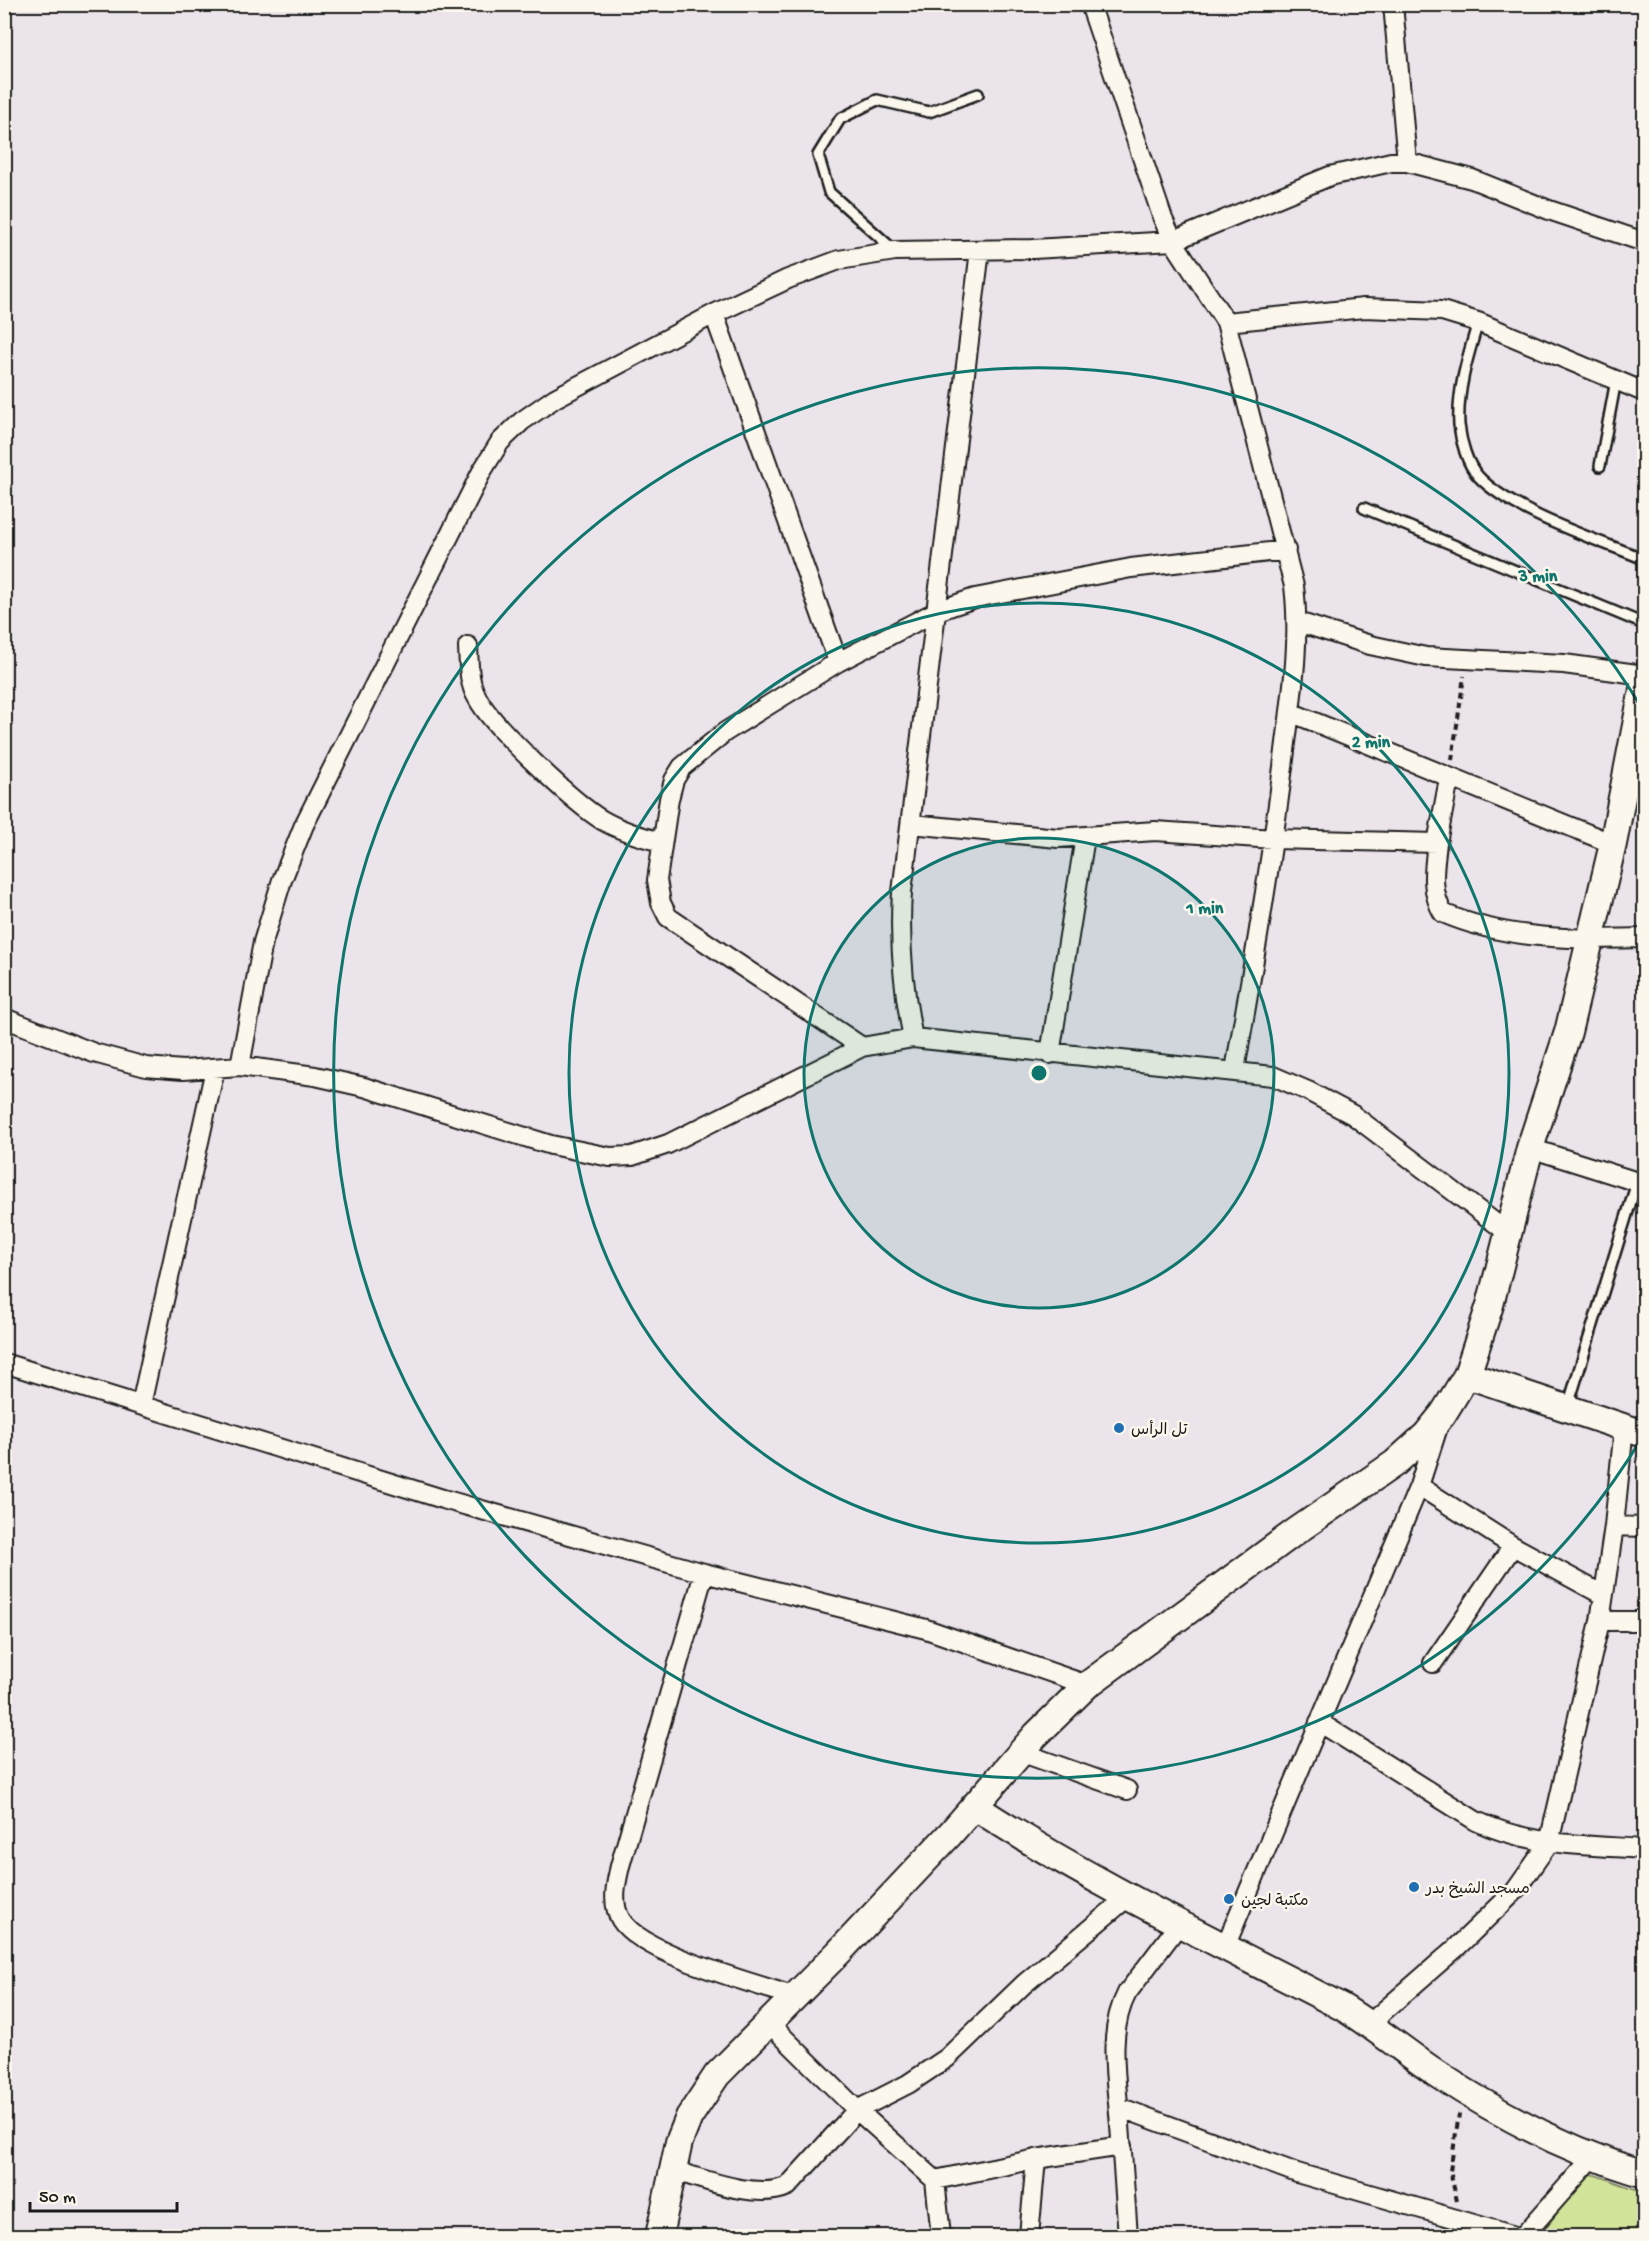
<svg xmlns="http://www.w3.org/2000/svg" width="1649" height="2241" viewBox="0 0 1649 2241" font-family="'Gochi Hand','Playpen Sans Arabic',sans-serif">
	<rect width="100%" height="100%" fill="#ebe4eb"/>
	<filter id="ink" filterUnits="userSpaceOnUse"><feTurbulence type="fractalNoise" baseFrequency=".0167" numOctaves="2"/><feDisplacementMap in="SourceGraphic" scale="12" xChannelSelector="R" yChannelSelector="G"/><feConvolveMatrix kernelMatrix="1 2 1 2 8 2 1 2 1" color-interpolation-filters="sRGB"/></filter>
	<g filter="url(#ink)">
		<!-- green -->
		<path fill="#d2e499" stroke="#77805a" stroke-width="1.5" d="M1589 2173 1644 2192V2236H1539Z"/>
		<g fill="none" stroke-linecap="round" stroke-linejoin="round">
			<defs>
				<path id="lane" d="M895 251 829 192 818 155 840 119 877 100 929 112 978 94
					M1478 322C1468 356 1457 390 1459 425 1461 442 1467 464 1478 476 1511 512 1598 540 1644 559
					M1600 466 1616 380
					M1364 508 1644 624
					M1568 1406 1637 1182"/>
				<path id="street" d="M1090 4 1163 219 1173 241 1226 322 1294 586C1301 644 1291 701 1284 759 1271 863 1253 967 1235 1070
					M1393 4 1407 162
					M1226 322 1364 308 1442 311 1478 322 1644 392
					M1298 622 1370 645 1426 657 1564 664 1644 675
					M468 646C469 664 468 683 478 699 493 727 574 803 602 820 621 831 641 837 662 842
					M838 662 714 314 788 279 839 260 895 251 1033 249 1173 241 1330 176 1391 162H1407L1472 179 1549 210 1644 242
					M1290 712 1613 844
					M911 824 1058 838 1155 831 1274 839 1437 843C1434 868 1430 891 1443 913 1505 940 1578 940 1644 938
					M1437 843 1449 779
					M4 1018 94 1053 146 1067 183 1070 240 1066 315 1076 364 1087 551 1145 610 1157 632 1156 668 1144 862 1047 913 1038 1273 1076 1308 1091 1353 1115 1507 1232
					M913 1038C903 989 899 941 902 892L980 250
					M862 1047 668 917 661 903 657 880 669 799 674 780 682 767 725 732 838 662 937 611 975 598 1131 568 1286 550
					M1050 1054 1085 837
					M240 1066 263 942 282 880 304 825 482 471 500 442 522 421 555 398 714 314
					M1530 1148 1644 1184
					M4 1363 443 1499 704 1573 926 1629 1087 1685
					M141 1405 215 1069
					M1419 1486 1513 1546 1603 1595
					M1614 1526 1644 1527
					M704 1573 620 1866C616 1883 611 1904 621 1920 642 1954 753 1983 793 1996
					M1600 1621H1644
					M1433 1663 1513 1546
					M1319 1722 1476 1821C1530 1846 1586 1845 1644 1849
					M1020 1752 1127 1790
					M1225 1947 1419 1486 1439 1424
					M768 2022 857 2110 935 2180 1036 2159 1122 2146
					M1370 2023 1456 1948 1515 1891 1549 1843 1600 1621 1614 1526 1624 1427
					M1119 2107 1297 2173 1515 2236
					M672 2170C704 2179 757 2201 788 2186L857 2110 908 2084 947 2058 1024 1984 1129 1896
					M935 2180 941 2236
					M1029 2236 1036 2159
					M1128 2236C1125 2199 1123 2162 1120 2125 1117 2083 1106 2033 1127 1993L1180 1923
					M1523 2236 1593 2157"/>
				<path id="secondary" d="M1467 1375 1644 1434
					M974 1806C1091 1883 1219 1943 1342 2007 1375 2027 1404 2051 1436 2073 1502 2117 1569 2151 1644 2174
					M659 2236 679 2142 689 2117 717 2075 838 1953 950 1834 1036 1735 1087 1685 1295 1532 1395 1463 1426 1435 1443 1414 1467 1375 1490 1305 1530 1148 1568 1032 1613 844 1644 684"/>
			</defs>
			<!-- lane casing -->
			<use href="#lane" stroke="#1c1c1c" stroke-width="14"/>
			<!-- street casing -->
			<use href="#street" stroke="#1c1c1c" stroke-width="22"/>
			<!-- secondary casing -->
			<use href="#secondary" stroke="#1c1c1c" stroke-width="30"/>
			<!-- path -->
			<path stroke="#1c1c1c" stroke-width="4" stroke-dasharray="6 4.5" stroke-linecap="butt" d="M1452 760 1464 676
				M1457 2201 1450 2171 1459 2114"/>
			<!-- lane -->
			<use href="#lane" stroke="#fbf7ec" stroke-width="9"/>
			<!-- street -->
			<use href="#street" stroke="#fbf7ec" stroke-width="18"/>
			<!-- secondary -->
			<use href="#secondary" stroke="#fbf7ec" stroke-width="26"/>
		</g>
	</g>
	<!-- distance rings -->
	<circle cx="1039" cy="1073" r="235" fill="#0f766e" fill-opacity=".12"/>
	<g fill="none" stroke="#0f766e" stroke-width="3">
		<circle cx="1039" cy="1073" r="235"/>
		<circle cx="1039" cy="1073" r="470"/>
		<path d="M1643 1436A705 705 0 1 1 1643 710"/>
	</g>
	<!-- markers -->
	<g fill="#1f6fb2" stroke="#fbf7ec" stroke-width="2">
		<circle cx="1119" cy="1428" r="6"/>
		<circle cx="1414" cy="1887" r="6"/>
		<circle cx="1229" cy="1899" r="6"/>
	</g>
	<g text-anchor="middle" stroke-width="5" stroke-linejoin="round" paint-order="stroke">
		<!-- poi labels -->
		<g font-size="16" fill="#1c1c1c" stroke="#fbf7ec" text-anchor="start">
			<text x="1131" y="1434">تل الرأس</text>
			<text x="1426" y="1893">مسجد الشيخ بدر</text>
			<text x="1241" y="1905">مكتبة لجين</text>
		</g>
	</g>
	<circle cx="1039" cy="1073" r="9" fill="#0f766e" stroke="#fbf7ec" stroke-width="3"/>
	<g font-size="18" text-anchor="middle" font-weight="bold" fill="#0f766e" stroke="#fbf7ec" stroke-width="5" stroke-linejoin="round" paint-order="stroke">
		<text x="1538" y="581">3 min</text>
		<text x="1371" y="747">2 min</text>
		<text x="1205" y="913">1 min</text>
	</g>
	<!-- margin -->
	<rect width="1649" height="2241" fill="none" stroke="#fbf7ec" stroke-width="24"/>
	<rect x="12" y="12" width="1625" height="2217" fill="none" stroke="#1c1c1c" stroke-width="2" filter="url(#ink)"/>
	<!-- scale -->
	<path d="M30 2202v9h147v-9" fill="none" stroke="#1c1c1c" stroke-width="3"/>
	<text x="39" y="2202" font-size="18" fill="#1c1c1c" stroke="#fbf7ec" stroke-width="4.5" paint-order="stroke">50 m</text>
</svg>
